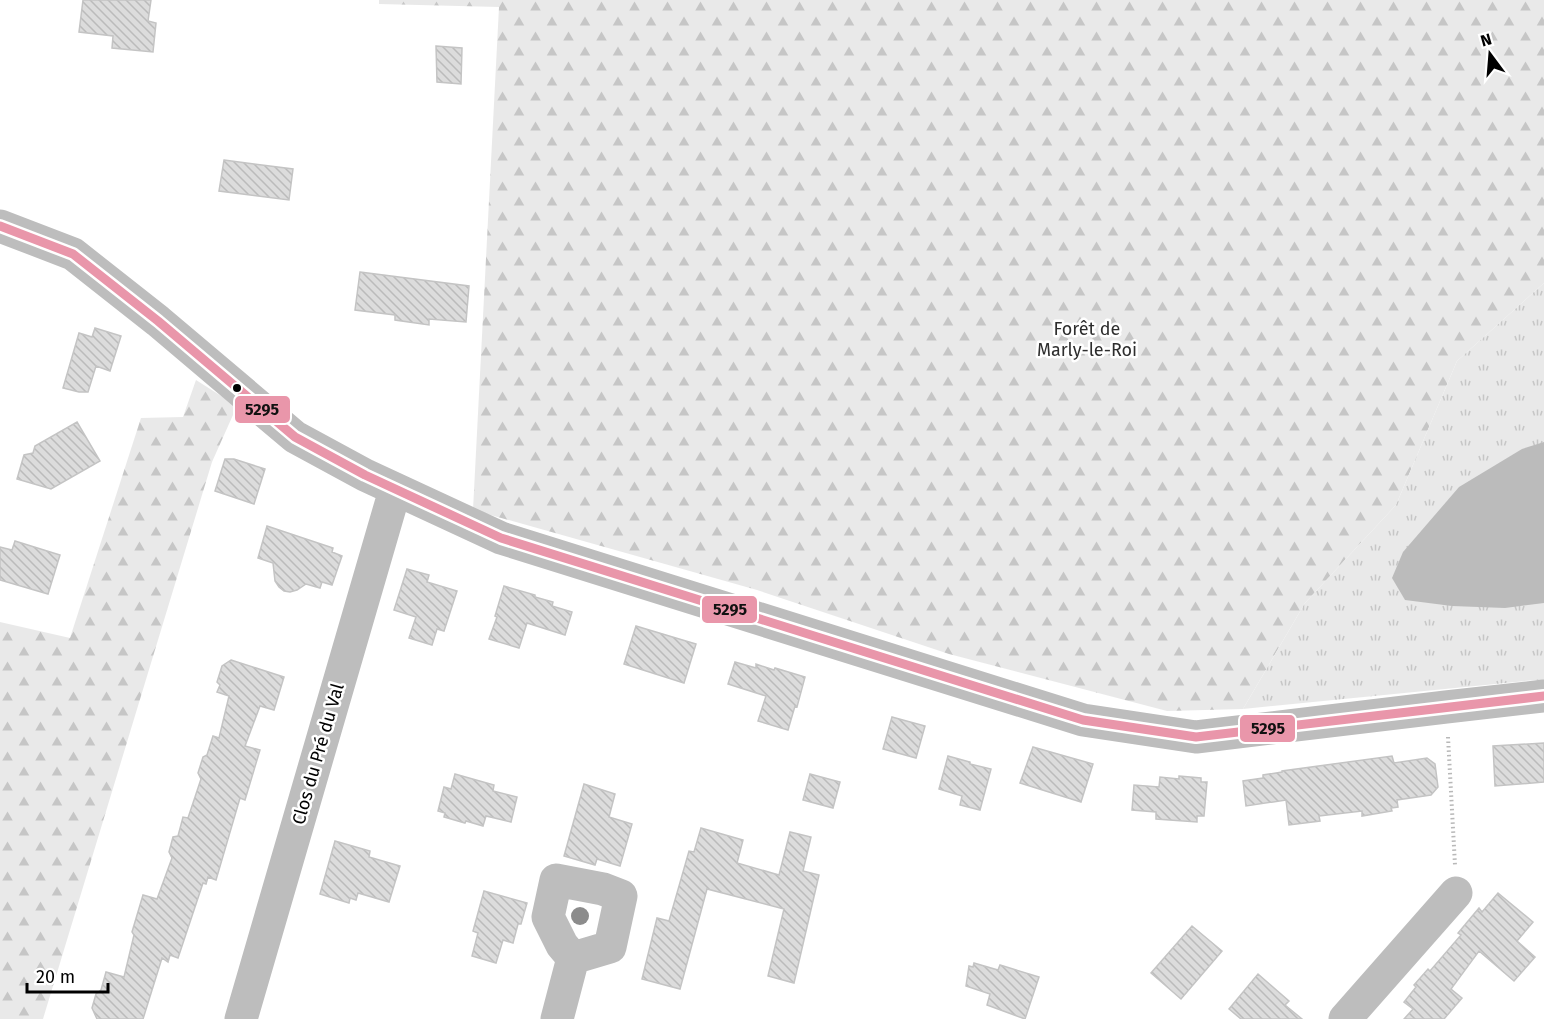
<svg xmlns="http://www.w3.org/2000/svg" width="1544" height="1019" viewBox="0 0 1544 1019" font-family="'Fira Sans',sans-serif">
	<defs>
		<pattern id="forest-firs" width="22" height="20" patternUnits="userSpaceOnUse" patternTransform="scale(1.5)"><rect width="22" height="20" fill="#e9e9e9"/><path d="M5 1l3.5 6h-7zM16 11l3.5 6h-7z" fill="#c6c6c6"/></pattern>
		<pattern id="park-tufts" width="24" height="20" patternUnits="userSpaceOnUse" patternTransform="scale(1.5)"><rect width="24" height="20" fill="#e9e9e9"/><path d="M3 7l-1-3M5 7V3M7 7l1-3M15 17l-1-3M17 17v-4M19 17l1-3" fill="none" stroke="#c6c6c6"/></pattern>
		<pattern id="building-back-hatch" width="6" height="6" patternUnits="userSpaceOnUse" patternTransform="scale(1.5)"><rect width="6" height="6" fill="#dcdcdc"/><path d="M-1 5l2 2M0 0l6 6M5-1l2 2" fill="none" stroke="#bbb"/></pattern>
	</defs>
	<rect width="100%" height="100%" fill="#fff"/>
	<!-- forest -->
	<path fill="url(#forest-firs)" d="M379 0H1544V283L1457 361 1396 505 1305 603 1243 709 1167 711 949 654 757 590 473 510 499 7 379 4Z
		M196 380 237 406 212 462 43 1019H0V622L70 638 141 418 183 417Z"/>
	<!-- park -->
	<path fill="url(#park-tufts)" d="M1544 283V681L1535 680 1243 709 1305 603 1396 505 1457 361Z"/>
	<!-- water -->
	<path fill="#bbb" d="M1544 442V603L1505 608 1452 606 1405 600 1392 578 1403 552 1459 487 1522 449Z"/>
	<!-- building -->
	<path fill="url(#building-back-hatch)" stroke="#c4c4c4" stroke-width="1.5" d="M83 0H151L148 21 156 23 153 52 112 48 113 36 79 32Z
		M436 46 462 48 461 84 437 82Z
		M224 160 293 169 289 200 219 191Z
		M360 272 469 286 466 322 429 319V325L395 320V315L355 310Z
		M95 328 121 336 110 371 96 366 88 392H79L63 388 79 333 92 337Z
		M77 422 100 461 51 489 17 479 24 455 33 453 35 446Z
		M225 459H234L265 469 254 504 215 491Z
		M267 526 333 548 332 552 342 556 332 585 322 582 320 588 306 584 297 590 290 592 284 591 279 587 275 581 273 563 258 558Z
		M15 541 60 555 48 594 0 580V547L12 550Z
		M407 569 429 575 427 582 457 591 444 631 437 629 432 645 409 638 416 617 394 610Z
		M504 586 535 595V597L553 602 552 606 572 612 565 635 527 623 519 648 489 639 497 617 495 616Z
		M636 626 696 644 684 683 624 664Z
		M231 660 284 677 274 710 260 706 245 746 260 750 245 800 240 798 216 880 208 877 206 884 203 883 178 958 170 955 168 962 162 958 143 1019H97L92 1008 96 994 101 990 106 972 124 977 134 935 132 932 143 895 157 899 172 858 169 852 173 837 178 836 183 817 188 818 201 779 198 773 203 757 207 755 213 736 219 738 229 696 217 692 220 685 217 682 222 666Z
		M735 662 756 668V664L774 670 775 668 805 677 797 707 795 706 788 730 758 721 766 696 728 684Z
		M892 717 925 726 916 758 883 749Z
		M1544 743V782L1495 786 1493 746Z
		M1033 747 1093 764 1081 802 1020 783Z
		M948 756 970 762V764L991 769 980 810 960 805 962 796 939 789Z
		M1392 756 1394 763 1427 758 1435 764 1438 787 1431 795 1397 800 1398 807 1391 808 1392 811 1362 816V811L1319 816 1320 821 1289 825 1286 800 1246 806 1243 781 1263 778V775L1282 772V771Z
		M455 774 494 785 493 791 517 797 511 822 486 816 483 826 466 821 465 823 444 817 445 813 438 811 444 787 451 789Z
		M810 774 840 782 833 808 803 800Z
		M1179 776 1201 778V782H1207L1204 816H1197V822L1156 819V812L1132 810 1134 785 1159 787 1160 777 1179 779Z
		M584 784 615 794 609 817 632 824 620 866 597 859 595 865 564 856Z
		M701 828 743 840 737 863 779 875 790 832 811 837 803 871 819 875 794 983 768 976 784 909 707 889 680 989 642 979 657 918 669 921 689 851 694 852Z
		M335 841 370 851 369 857 400 866 389 902 358 893 356 900 350 898 349 903 320 894Z
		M484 891 527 903 521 924H518L513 943 503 940 496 963 472 956 478 933 473 931Z
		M1498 893 1533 922 1517 941 1535 957 1514 981 1479 951 1451 989 1462 998 1444 1019H1404L1413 1009 1404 1002 1416 987 1414 985 1428 969 1430 971 1461 935 1458 933 1479 908 1482 912Z
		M1192 926 1222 951 1181 999 1151 973Z
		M974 963 998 970 1000 965 1039 977 1025 1019 987 1005 990 994 966 986 969 966 973 967Z
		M1258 974 1289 1001 1285 1005 1302 1019H1241L1229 1009Z"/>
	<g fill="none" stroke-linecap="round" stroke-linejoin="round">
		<!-- path -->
		<path stroke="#b8b8b8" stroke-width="4" stroke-dasharray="1.5 3" stroke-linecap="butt" d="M1448 737 1455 865"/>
		<!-- minor -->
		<path stroke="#bdbdbd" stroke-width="33" d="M0 226 73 254 158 321 295 437 365 475 501 538 1083 720 1196 737 1446 707 1544 696
			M556 880 603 889 621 896 610 947 573 958 562 945 548 917Z
			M241 1019 395 490
			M557 1019 573 958
			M1345 1019 1456 893"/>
		<defs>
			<path id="bus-1" d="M0 226 73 254 158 321 295 437 365 475 501 538 1083 720 1196 737 1544 696"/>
		</defs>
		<!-- bus-1 casing -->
		<use href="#bus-1" stroke="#fff" stroke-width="14"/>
		<!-- bus-1 -->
		<use href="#bus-1" stroke="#e996aa" stroke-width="9"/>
	</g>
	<!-- trees -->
	<circle fill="#8c8c8c" cx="580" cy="916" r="9"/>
	<!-- markers -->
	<circle fill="#000" stroke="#fff" stroke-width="2" cx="237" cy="388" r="5"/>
	<g text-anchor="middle" stroke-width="5" stroke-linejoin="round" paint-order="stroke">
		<!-- park labels -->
		<g font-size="18" fill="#2e2e2e" stroke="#fff">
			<text x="1087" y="335">Forêt de<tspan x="1087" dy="21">Marly-le-Roi</tspan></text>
		</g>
		<!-- street labels -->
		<g font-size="18" fill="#000" stroke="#fff">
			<text transform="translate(318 754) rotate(-74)" y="6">Clos du Pré du Val</text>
		</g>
	</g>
	<g stroke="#fff" stroke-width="2">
		<rect x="234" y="395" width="57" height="29" rx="6" fill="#e996aa"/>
		<rect x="701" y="595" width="57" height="29" rx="6" fill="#e996aa"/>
		<rect x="1239" y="714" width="57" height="29" rx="6" fill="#e996aa"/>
	</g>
	<g font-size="16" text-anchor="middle" font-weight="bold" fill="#111">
		<text x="262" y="415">5295</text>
		<text x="730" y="615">5295</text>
		<text x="1268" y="734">5295</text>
	</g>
	<!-- north arrow -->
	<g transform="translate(1490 54) rotate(344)" stroke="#ffffff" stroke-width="4.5" paint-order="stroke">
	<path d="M0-4.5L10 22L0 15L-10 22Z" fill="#000000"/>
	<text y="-9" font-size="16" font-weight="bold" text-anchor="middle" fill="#000000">N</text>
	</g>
	<!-- scale -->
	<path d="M27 983v9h81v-9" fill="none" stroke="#000000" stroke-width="3"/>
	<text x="36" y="983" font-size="18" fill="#000000" stroke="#ffffff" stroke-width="4.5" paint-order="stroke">20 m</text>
</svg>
